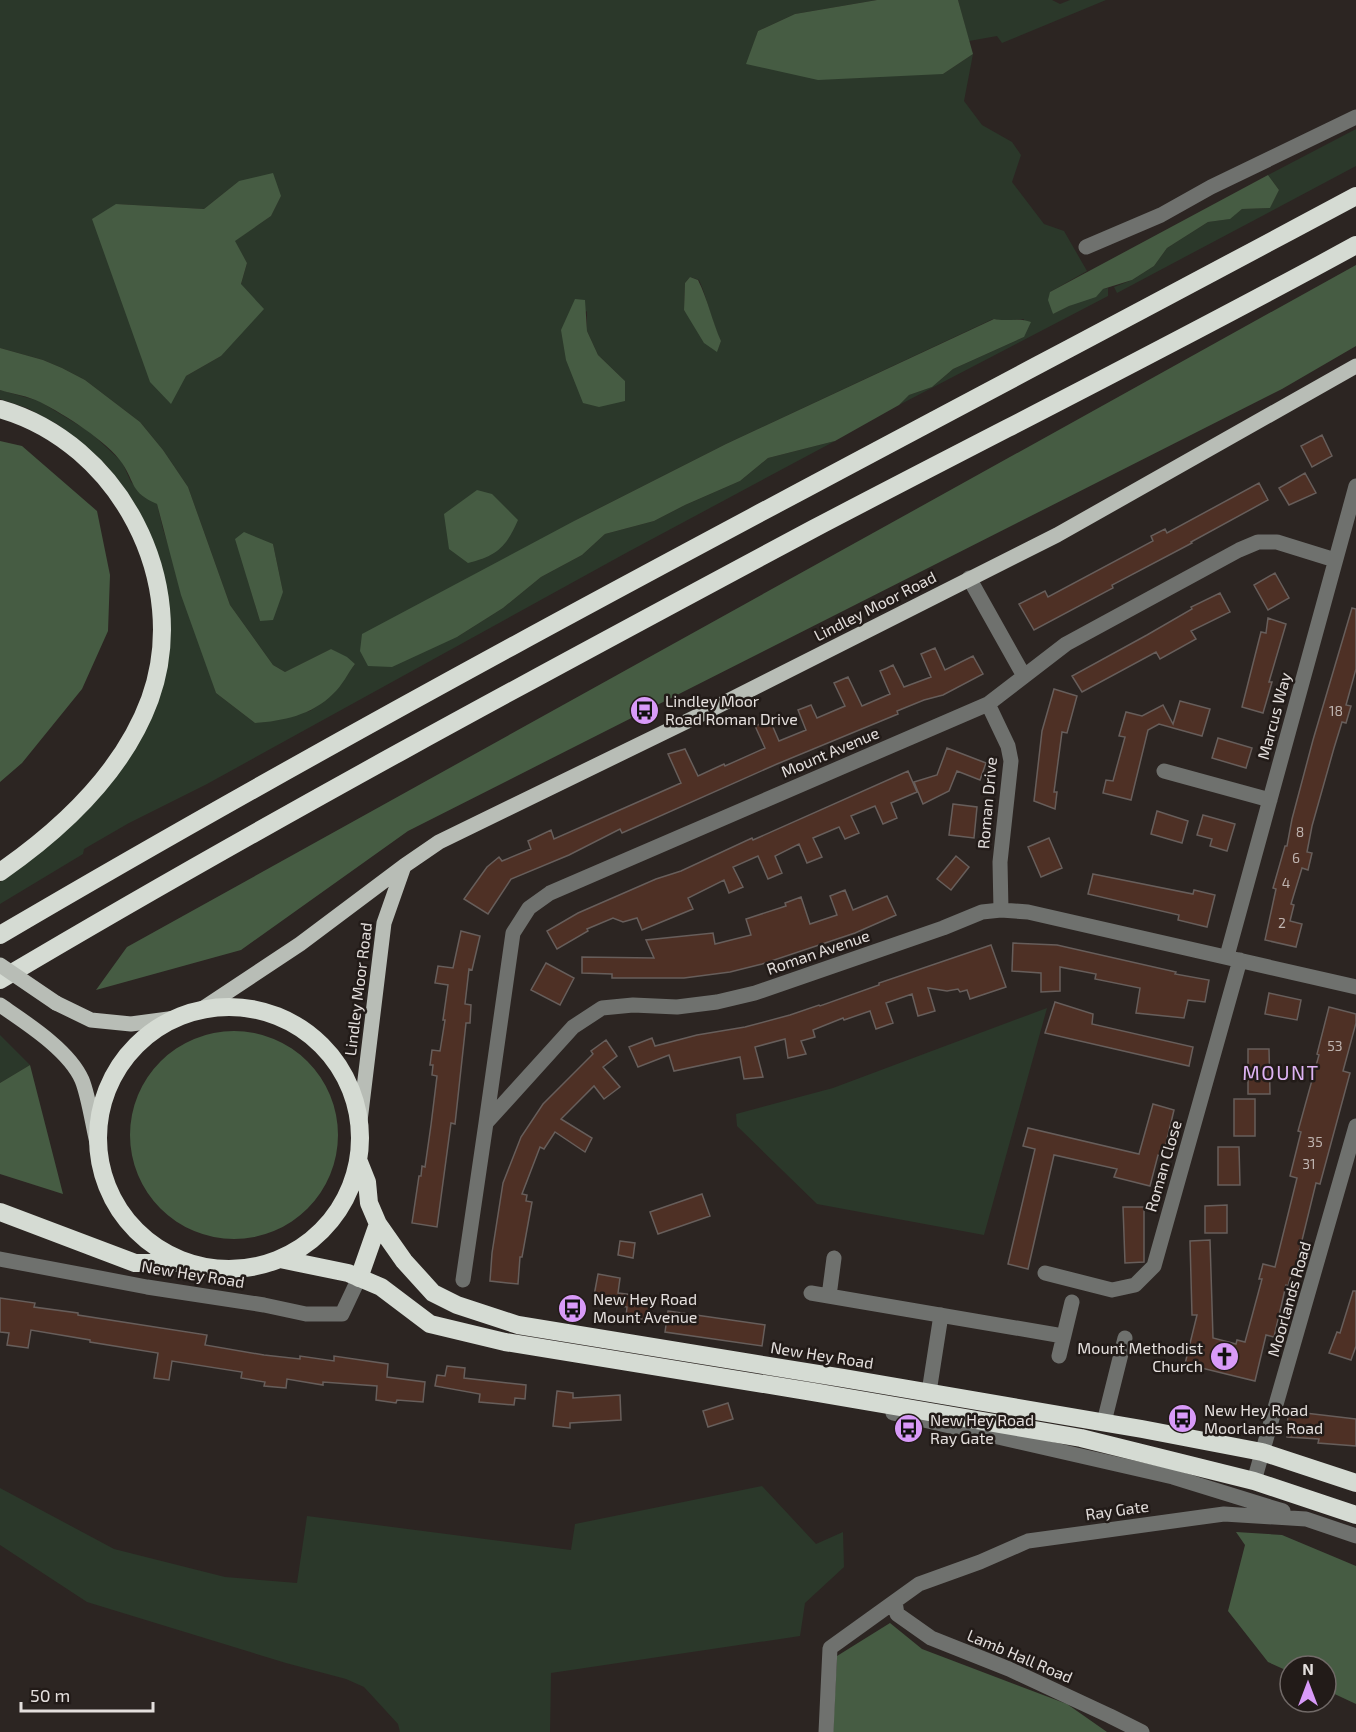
<svg xmlns="http://www.w3.org/2000/svg" width="1356" height="1732" viewBox="0 0 1356 1732" font-family="'Exo 2',sans-serif">
	<rect width="100%" height="100%" fill="#2c2522"/>
	<!-- green -->
	<path fill="#2b382a" fill-rule="evenodd" d="M0 0H877L795 14 758 31 747 64 943 74 973 54 964 101 982 125 1012 142 1021 155 1012 182 1044 224 1064 231 1087 271 1050 292 1053 314 1103 289 1108 288V296L899 405 909 395 932 387 953 369 1024 337V319L1004 321 993 319 726 444 576 520 457 637 503 608 541 577 582 555 605 534 654 521 685 505 740 481 768 458 835 441 626 553 207 784 129 823 84 849 83 854 0 904V882L50 843 160 686 145 525 131 499 106 465 86 446 57 424 27 408 0 399V390L39 401 90 432 122 462 131 482 157 504 163 529 216 693 255 723 310 711 333 694 355 664 331 649 285 672 273 665 230 605 188 487 163 450 140 422 85 380 62 368 43 360 0 348ZM239 181 281 196 271 216 234 241 247 263 221 356 186 376 116 204 204 209ZM690 277 699 280C708 300 711 321 721 341L717 351 684 310 685 283ZM587 311V331L598 355 625 381 561 330ZM273 544 283 592 260 621 248 581 244 562Z
		M958 0H1052L1060 4 1070 0H1106L1002 43 997 36 969 41Z
		M1356 129V166L1117 293 1114 287 1132 280 1154 266 1167 248 1208 222 1229 219 1242 209 1270 208 1279 190 1268 175Z
		M1047 1008 984 1235 817 1204 737 1126 736 1114 833 1088Z
		M0 1035 30 1065 0 1083Z
		M762 1486 816 1544 843 1532 844 1567 805 1603 800 1636 551 1673 550 1732H400L398 1724 364 1687 346 1679 286 1663 87 1602 0 1545V1488L114 1549 225 1577 297 1583 307 1516 571 1550 575 1524Z"/>
	<!-- forest -->
	<path fill="#465c43" d="M877 0H958L973 54 943 74 818 80 746 64 758 31 795 14Z
		M273 173 281 196 271 216 235 241 247 263 241 284 264 309 221 356 186 376 171 404 150 382 92 219 116 204 204 209 239 181Z
		M1268 175 1279 190 1270 208 1242 209 1230 219 1208 222 1167 248 1154 266 1132 280 1103 289 1096 297 1069 306 1053 314 1048 300 1050 292Z
		M1356 265V346L1282 389 408 831 241 950 96 990 127 947Z
		M690 277 698 280C708 300 712 321 721 341L717 352 704 343 684 310 685 283Z
		M575 299 585 300 587 331 598 355 625 381V401L599 407 583 403 566 360 561 330Z
		M994 319C1007 322 1019 317 1031 322L1024 337 953 369 932 387 909 395 899 405 835 441 768 458 740 481 685 505 654 521 605 534 582 555 541 577 503 608 457 637 392 667 368 666 360 651 362 634 576 520 726 444Z
		M0 348 43 360 62 368 85 380 140 422 163 450 188 487 230 605 273 665 285 672 331 649 347 657 355 664C348 673 342 686 333 694 312 715 283 721 255 723L216 693 181 595 157 504C130 492 136 484 122 463 108 442 64 414 40 402 28 396 13 394 0 390Z
		M0 441 22 446 97 511 110 575 108 631 82 689 22 763 0 782Z
		M477 490 492 494 518 520C506 548 496 556 468 563L449 549 444 514Z
		M244 532 273 544 283 592 273 620 260 621 235 539Z
		M130 1135a104 104 0 1 1 208 0a104 104 0 1 1-208 0Z
		M30 1065 63 1194 0 1174V1083Z
		M1236 1532 1282 1535 1356 1566V1704L1326 1690V1666H1290V1672L1268 1662 1228 1611 1245 1545Z
		M890 1623 922 1649 1067 1704 1107 1732H833L837 1656Z"/>
	<!-- building -->
	<path fill="#4e3025" stroke="#675e5b" stroke-width="1.5" d="M1322 435 1332 456 1312 467 1301 446Z
		M1305 473 1316 493 1289 505 1279 488Z
		M1259 483 1268 500 1191 542 1192 543 1112 585 1113 588 1034 630 1019 604 1045 591 1048 597 1153 541 1151 536 1165 529 1167 533Z
		M1275 573 1289 598 1268 610 1254 585Z
		M1220 593 1230 612 1191 631 1196 639 1160 659 1156 652 1082 692 1072 676 1147 635 1192 609 1191 607Z
		M1352 608 1356 609V669L1346 705 1351 706 1346 723 1342 722 1334 748 1312 826 1307 852 1312 853 1308 870 1302 868 1291 904 1294 905 1290 921 1302 924 1296 947 1265 940 1276 889 1273 888 1285 846H1287L1292 819 1313 740Z
		M1268 618 1286 624 1269 682H1272L1263 713 1242 707 1261 632 1266 633Z
		M935 648 945 670 973 656 983 674 943 695 924 700 897 711 898 714 777 764 622 833 620 829 569 855 511 879 488 914 464 899 487 867 499 857 502 861 531 849 528 841 551 830 554 839 681 783 668 754 685 749 698 776 724 764 725 766 765 748 755 726 770 720 779 741 806 730 798 710 811 705 817 718 845 706 834 683 848 677 862 706 890 694 880 671 887 668 893 665 904 687 931 677 921 654Z
		M1054 689 1077 696 1067 733 1062 732 1054 792H1057L1055 809 1034 801 1042 731Z
		M1180 701 1210 709 1202 736 1159 724 1148 730 1131 800 1103 793 1106 780 1113 781 1117 766 1125 737 1119 736 1126 712 1142 716 1163 705 1173 724Z
		M1218 738 1252 748 1246 768 1212 758Z
		M947 748 986 763 980 780 957 771 949 791 923 804 914 782 937 775Z
		M908 771 917 792 891 803 897 818 883 824 875 806 851 816 859 833 845 839 839 827 813 838 822 857 807 863 799 844 775 856 782 873 768 879 758 856 733 867 743 887 729 893 724 880 688 898 693 909 642 930 637 918 623 922 613 918 587 929 588 931 557 949 547 931 578 913 656 879 681 871 752 838 753 840Z
		M953 804 977 807 974 838 949 835Z
		M1157 811 1188 821 1182 843 1151 834Z
		M1203 815 1235 824 1227 851 1210 846 1212 839 1197 835Z
		M1049 838 1062 868 1041 877 1028 847Z
		M956 856 969 867 951 890 937 879Z
		M1093 874 1193 894 1194 890 1215 895 1207 927 1178 920 1179 915 1088 894Z
		M845 890 853 910 887 896 896 915 855 933 762 964 730 972 684 978H612V974L582 973V957L654 958 646 940 713 933 715 944 751 935 746 919 786 906 785 903 801 897 810 924 837 915 830 896Z
		M461 931 480 936 472 970 469 969 465 1004 471 1005 470 1023H466L455 1124 451 1123 437 1227 412 1223 419 1176H421L422 1166 425 1167 431 1125 437 1076 432 1075 433 1065H430L432 1050 440 1051 445 1020H443L448 985 435 983 438 966 453 968Z
		M1013 943 1057 945 1176 972 1175 974 1209 980 1205 1002 1188 1000 1184 1018 1136 1013 1140 988 1095 979 1096 974 1060 967V991L1041 992V973L1012 971Z
		M991 945 1006 987 970 999 967 990 960 992 958 989 947 991 928 988 935 1011 918 1016 912 994 886 1003 893 1023 876 1029 870 1011 844 1020 843 1018 813 1030 815 1037 801 1041 806 1054 788 1058 785 1039 755 1047 763 1077 744 1079 740 1057 674 1071 669 1055 638 1067 629 1047 652 1038 655 1046 697 1035 745 1027 790 1015 819 1005 820 1006 879 985V983Z
		M546 963 574 978 560 1005 531 990Z
		M1269 993 1301 1000 1297 1020 1265 1014Z
		M1055 1002 1093 1014 1092 1024 1193 1047 1189 1066 1045 1033Z
		M1329 1007 1356 1014V1023L1343 1071 1350 1073 1320 1184 1316 1183 1295 1269 1293 1268 1288 1286 1286 1285 1274 1337 1266 1335 1255 1381 1185 1364 1197 1315H1192L1190 1241 1210 1240 1213 1338 1236 1344 1237 1340 1245 1342 1262 1279H1259L1263 1264 1275 1267 1297 1178 1290 1176 1301 1132 1298 1131 1319 1055 1317 1054Z
		M606 1040 617 1056 603 1067 620 1087 604 1099 594 1086 561 1119 592 1138 585 1152 555 1132 544 1149 540 1147 522 1194 527 1195 526 1201 532 1202 522 1257H520L518 1284 490 1281 492 1253 503 1183 521 1137 543 1104 593 1054 591 1051Z
		M1248 1049H1269L1270 1094H1248Z
		M1234 1099H1255V1136H1234Z
		M1153 1104 1174 1110 1163 1156 1158 1155 1150 1186 1114 1177 1117 1169 1054 1155 1028 1269 1008 1264 1035 1149 1023 1146 1028 1128 1139 1154Z
		M1218 1147H1239L1240 1185H1218Z
		M702 1194 710 1216 658 1234 650 1212Z
		M1227 1205V1233H1205V1206Z
		M1123 1207H1144V1262L1125 1263Z
		M620 1241 635 1243 633 1258 618 1255Z
		M598 1274 620 1278 618 1293 651 1297 648 1320 626 1317 627 1307 593 1301Z
		M1353 1291H1356V1346L1351 1360 1329 1353 1337 1332 1340 1333Z
		M0 1298 35 1303 34 1307 78 1313V1315L207 1335 205 1345 264 1355 300 1359V1356L334 1361V1356L388 1364 387 1377 425 1382 423 1402 397 1400 396 1403 376 1400 377 1386 323 1382V1385L287 1379 286 1388 264 1386 265 1382 241 1378 242 1372 172 1361 169 1380 154 1378 158 1353 90 1342V1340L31 1330 28 1348 7 1345 9 1333 0 1332Z
		M668 1311 765 1325 762 1346 665 1332Z
		M447 1366 465 1368 464 1378 526 1385 525 1399 515 1398 514 1405 479 1402 480 1394 435 1386 437 1375 445 1376Z
		M557 1391 573 1393V1398L620 1395 621 1420 570 1423V1428L553 1426Z
		M728 1403 733 1419 708 1427 703 1411Z
		M1288 1411 1356 1419V1446L1318 1443 1319 1439 1287 1437Z"/>
	<g fill="none" stroke-linecap="round" stroke-linejoin="round">
		<!-- minor -->
		<path stroke="#6f716e" stroke-width="15" d="M1086 247 1161 215 1211 187 1356 117
			M969 578 1024 676
			M988 704 1008 746 1011 761 1000 862 1001 910
			M1164 771 1270 800
			M1227 956 1356 486
			M486 1123 513 933 529 908 550 893 988 704 1066 644 1239 550 1258 542H1277L1335 560
			M0 1259 147 1287 264 1305 306 1314H342L359 1278
			M1045 1273 1112 1290 1135 1285 1154 1266 1240 960
			M463 1280 486 1123 573 1027 602 1008 633 1005 677 1007 717 1002 755 993 943 928 982 912 1001 910 1028 912 1356 987
			M811 1293 1063 1336
			M829 1296 834 1258
			M1059 1356 1072 1302
			M929 1392 941 1315
			M893 1413 1173 1477 1283 1511
			M1104 1422 1125 1338
			M1254 1481 1356 1126
			M895 1602 897 1614 931 1638 1009 1669 1110 1716 1142 1732
			M826 1732 830 1648 919 1584 980 1562 1028 1541 1224 1514 1306 1519 1356 1536"/>
		<!-- major -->
		<path stroke="#b8bdb6" stroke-width="15" d="M56 1003 91 1020 131 1024 176 1018
			M0 1005C26 1023 69 1050 82 1080 89 1097 93 1128 98 1147
			M199 1011 300 944 404 866 439 842 706 712 1057 535 1356 366
			M360 1121 384 923 404 866"/>
		<!-- highway -->
		<path stroke="#d5dbd3" stroke-width="18" d="M0 409C119 443 192 582 150 699 123 773 62 829 0 872
			M0 935C444 674 902 439 1356 196
			M0 980C266 822 540 675 813 529 994 434 1177 343 1356 245
			M98 1138a131 131 0 1 1 262 0a131 131 0 1 1-262 0Z
			M359 1162 367 1182 369 1203 378 1224 404 1261 433 1293 457 1305 518 1325 843 1378 1142 1429 1262 1452 1356 1483
			M0 1212 135 1263H187
			M280 1259 348 1273 381 1287 430 1324 505 1342 813 1392 1081 1438 1254 1481 1356 1515
			M359 1278 378 1224"/>
		<!-- major-bridge -->
		<path stroke="#b8bdb6" stroke-width="15" d="M0 965 56 1003"/>
	</g>
	<!-- icons -->
	<defs>
		<symbol id="bus-disc" viewBox="-11 -11 22 22"><circle r="9.5" fill="#d89af8" stroke="#221b18"/><path d="M-5-6H5V4H4V6H2V4H-2V6H-4V4H-5ZM-3.5-4V0h7V-4ZM-3.5 1.2v1.5H-2V1.2ZM2 1.2v1.5H3.5V1.2Z" fill="#111"/></symbol>
		<symbol id="church-disc" viewBox="-11 -11 22 22"><circle r="9.5" fill="#d89af8" stroke="#221b18"/><path d="M-1.2-6h2.4v3.5h3.3v2.4h-3.3V6h-2.4V-.1h-3.3v-2.4h3.3Z" fill="#111"/></symbol>
	</defs>
	<g fill-rule="evenodd">
		<use href="#bus-disc" x="628" y="694" width="33" height="33"/>
		<use href="#bus-disc" x="556" y="1292" width="33" height="33"/>
		<use href="#church-disc" x="1208" y="1340" width="33" height="33"/>
		<use href="#bus-disc" x="1166" y="1402" width="33" height="33"/>
		<use href="#bus-disc" x="892" y="1412" width="33" height="33"/>
	</g>
	<g text-anchor="middle" stroke-width="5" stroke-linejoin="round" paint-order="stroke">
		<!-- number labels -->
		<g font-size="14" fill="#beb3af">
			<text x="1336" y="716">18</text>
			<text x="1300" y="837">8</text>
			<text x="1296" y="863">6</text>
			<text x="1286" y="888">4</text>
			<text x="1282" y="928">2</text>
			<text x="1335" y="1051">53</text>
			<text x="1315" y="1147">35</text>
			<text x="1309" y="1169">31</text>
		</g>
		<!-- street labels -->
		<g font-size="16" fill="#e4dfdd" stroke="#221b18">
			<text transform="translate(875 606) rotate(-27)" y="6">Lindley Moor Road</text>
			<text transform="translate(1274 716) rotate(-75)" y="6">Marcus Way</text>
			<text transform="translate(830 752) rotate(-23)" y="6">Mount Avenue</text>
			<text transform="translate(987 803) rotate(-85)" y="6">Roman Drive</text>
			<text transform="translate(818 952) rotate(-19)" y="6">Roman Avenue</text>
			<text transform="translate(358 989) rotate(-83)" y="6">Lindley Moor Road</text>
			<text transform="translate(1163 1166) rotate(-74)" y="6">Roman Close</text>
			<text transform="translate(193 1274) rotate(9)" y="6">New Hey Road</text>
			<text transform="translate(1289 1299) rotate(-74)" y="6">Moorlands Road</text>
			<text transform="translate(822 1355) rotate(9)" y="6">New Hey Road</text>
			<text transform="translate(1117 1510) rotate(-8)" y="6">Ray Gate</text>
			<text transform="translate(1020 1656) rotate(23)" y="6">Lamb Hall Road</text>
		</g>
		<!-- poi labels -->
		<g font-size="16" fill="#e4dfdd" stroke="#221b18" text-anchor="start">
			<text x="665" y="707">Lindley Moor<tspan x="665" dy="18">Road Roman Drive</tspan></text>
			<text x="593" y="1305">New Hey Road<tspan x="593" dy="18">Mount Avenue</tspan></text>
			<text x="1203" y="1354" text-anchor="end">Mount Methodist<tspan x="1203" dy="18">Church</tspan></text>
			<text x="1204" y="1416">New Hey Road<tspan x="1204" dy="18">Moorlands Road</tspan></text>
			<text x="930" y="1426">New Hey Road<tspan x="930" dy="18">Ray Gate</tspan></text>
		</g>
		<!-- quarter labels -->
		<g font-size="20" letter-spacing="1.5" fill="#deb3f4" stroke="#221b18">
			<text x="1281" y="1080">MOUNT</text>
		</g>
	</g>
	<!-- north arrow -->
	<g transform="translate(1308 1684)"><circle r="28" fill="#221b18" stroke="#706967" stroke-width="1.5"/>
	<path d="M0-4.5L10 22L0 15L-10 22Z" fill="#d89af8"/>
	<text y="-9" font-size="16" font-weight="bold" text-anchor="middle" fill="#e4dfdd">N</text>
	</g>
	<!-- scale -->
	<path d="M21 1702v9h132v-9" fill="none" stroke="#e4dfdd" stroke-width="3"/>
	<text x="30" y="1702" font-size="18" fill="#e4dfdd" stroke="#221b18" stroke-width="4.5" paint-order="stroke">50 m</text>
</svg>
